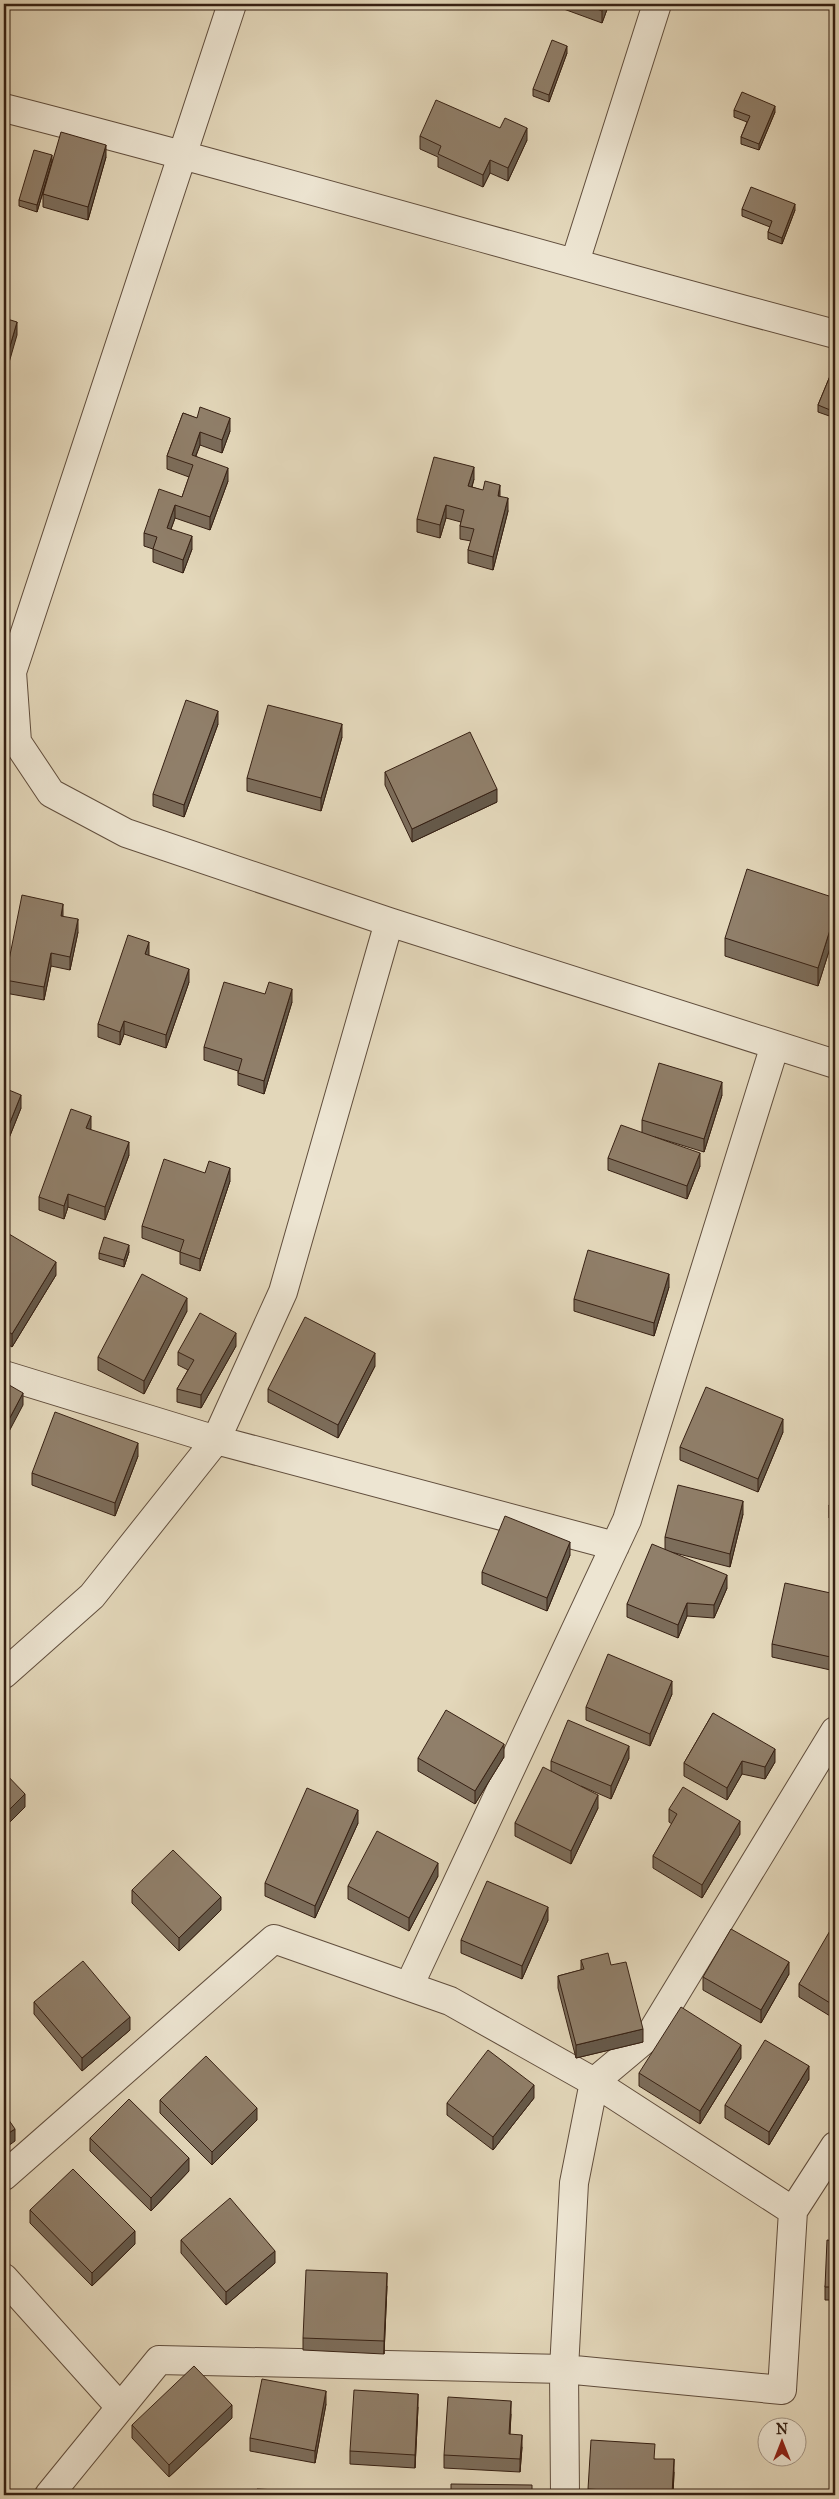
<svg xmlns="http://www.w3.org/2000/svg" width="839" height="2499" viewBox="0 0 839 2499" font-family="'IM FELL Great Primer',serif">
	<rect width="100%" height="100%" fill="#e3d7ba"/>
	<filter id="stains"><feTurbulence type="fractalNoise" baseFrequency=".004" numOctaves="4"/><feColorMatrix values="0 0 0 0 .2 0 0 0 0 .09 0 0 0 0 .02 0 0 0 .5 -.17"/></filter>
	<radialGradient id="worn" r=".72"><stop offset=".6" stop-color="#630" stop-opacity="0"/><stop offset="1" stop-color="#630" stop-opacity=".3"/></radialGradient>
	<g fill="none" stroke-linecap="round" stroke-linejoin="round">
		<defs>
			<path id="minor" d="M232 4 12 672 17 742 51 793 126 833 389 922 835 1064
				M4 108C282 179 557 261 835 334
				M575 262 657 4
				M4 1375 216 1440 615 1546
				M4 1674 92 1596 216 1440 283 1292 389 922
				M409 1986 627 1520 775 1045
				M4 2176 274 1939 450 2001 594 2082 793 2211
				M4 2278 120 2407
				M49 2495 159 2360 564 2369 782 2390 793 2211 835 2146
				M565 2495 564 2369 574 2183 594 2082 650 2035 835 1731"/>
		</defs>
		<!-- minor casing -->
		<use href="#minor" stroke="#614e3d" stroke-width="30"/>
		<!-- minor -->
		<use href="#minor" stroke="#ede5d2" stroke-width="28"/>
	</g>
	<!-- wall -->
	<path fill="#7c6d5b" stroke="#362013" d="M550 4H609L602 23Z
		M567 53 549 102 533 96V89Z
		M734 110 775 112 759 150 741 144V137L747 122 734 117Z
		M420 136 527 140 508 181 490 173 483 187 438 167V157L420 149Z
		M106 157 88 220 43 207V194L47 179 37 212 19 206V200L52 160Z
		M742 209 795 210 782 244 768 239V232L770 227 742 216Z
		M835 364V418L818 412V405Z
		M183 413 230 431 222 453 200 445 196 456 228 481 210 530 175 518 171 529 192 549 183 573 153 562V549L144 546V533L182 497 189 477 167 469V456Z
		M474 479 472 487 500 496 508 511 493 570 468 563V550L471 541 460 539V526L461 522 446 518 440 538 417 532V519Z
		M218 724 184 817 153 806V794Z
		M342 737 321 811 247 791V778Z
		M385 772 497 802 412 842 385 785Z
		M835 898V932L818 986 725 956V938Z
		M63 917 78 932 70 970 51 966 44 1000 5 993V980Z
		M148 956 189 982 166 1048 124 1034 120 1045 98 1037V1024Z
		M265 994 292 1002 264 1094 238 1085V1071L204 1060V1047Z
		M4 1088 21 1108 5 1148H4Z
		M722 1095 704 1152 655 1137 700 1166 687 1199 608 1170V1158L642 1132V1120Z
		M91 1128 90 1129 129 1155 105 1220 68 1207 64 1219 39 1210V1197Z
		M205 1173 230 1181 200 1271 180 1264V1252L142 1238V1226Z
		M4 1231 56 1275 12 1347 4 1342Z
		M129 1252 124 1267 99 1259V1253Z
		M669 1287 654 1336 574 1311V1299Z
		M187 1311 144 1394 98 1370V1357Z
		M236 1346 201 1408 177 1402V1389L188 1370 178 1365V1352Z
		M375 1366 338 1438 268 1402V1389Z
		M783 1432 758 1492 680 1460V1447Z
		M138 1456 115 1516 32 1485V1473Z
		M835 1487V1520L829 1518V1506Z
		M743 1514 730 1567 667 1551 727 1588 714 1618 687 1616 678 1638 627 1617V1604L665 1550V1537Z
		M570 1555 547 1611 482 1584V1572Z
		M835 1594V1671L772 1657V1644Z
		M672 1694 650 1746 586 1720V1707Z
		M713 1713 775 1762 765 1779 742 1774 727 1800 684 1776V1763Z
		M504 1757 475 1804 418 1771V1758Z
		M629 1758 611 1799 581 1786 598 1808 571 1864 515 1836V1823L551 1771V1761Z
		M669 1809 740 1834 702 1898 653 1868V1856L672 1824 669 1822Z
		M358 1823 315 1918 265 1896V1883Z
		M438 1876 409 1931 348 1899V1886Z
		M132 1890 221 1910 179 1951 132 1903Z
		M548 1920 522 1979 461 1953V1940Z
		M835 1932V2019L799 1997V1984Z
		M581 1960 643 2042 576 2058 558 1988V1976L581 1970Z
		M789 1974 761 2023 703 1990V1977Z
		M34 2002 130 2030 82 2071 34 2014Z
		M741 2058 700 2124 639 2086V2073Z
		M809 2079 769 2145 725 2118V2105Z
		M534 2098 493 2150 447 2115V2103Z
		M160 2100 257 2120 212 2165 160 2113Z
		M90 2138 189 2171 151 2211 90 2151Z
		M30 2210 135 2244 92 2286 30 2223Z
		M181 2240 275 2263 226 2305 181 2253Z
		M835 2241V2300H825V2287Z
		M387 2286 384 2354 303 2350V2338Z
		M326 2404 315 2463 250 2451V2438Z
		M418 2407 415 2468 350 2464V2451Z
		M511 2414 510 2434 522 2447 520 2472 444 2468V2455Z
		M232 2418 169 2477 132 2438V2425Z
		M655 2459 674 2472 673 2495H588V2489Z"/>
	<!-- shaded-wall -->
	<path fill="#65594a" stroke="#362013" d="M605 4H609L602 23V11Z
		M567 46V53L549 102V95Z
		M775 106V112L759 150V144Z
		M527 128V140L508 181V168Z
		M106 145V157L88 220V207Z
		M52 155V161L37 212V205Z
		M490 160V173L483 187V175Z
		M795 204V210L782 244V238Z
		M17 322V335L4 380V367Z
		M230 418V431L222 453V440Z
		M200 432V445L192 465V455Z
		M474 467V479L468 499V486Z
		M228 468V481L210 530V517Z
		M500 485V498L498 496Z
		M508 498V511L493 570V557Z
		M175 505V518L167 540V528Z
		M446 505V518L440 538V525Z
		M192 536V549L183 573V560Z
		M218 711V724L184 817V805Z
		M342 724V737L321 811V798Z
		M497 789V802L412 842V829Z
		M63 904V916H61Z
		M835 914V932L818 986V968Z
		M78 919V932L70 970V957Z
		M149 942V955L145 967V954Z
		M51 953V966L44 1000V987Z
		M189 969V982L166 1048V1035Z
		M292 989V1002L264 1094V1081Z
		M124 1021V1034L120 1045V1032Z
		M722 1082V1095L704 1152V1139Z
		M21 1095V1108L5 1148V1135Z
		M91 1116V1128L86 1141V1128Z
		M129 1142V1155L105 1220V1207Z
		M700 1153V1166L687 1199V1186Z
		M230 1168V1181L200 1271V1259Z
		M68 1194V1207L64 1219V1206Z
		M129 1245V1252L124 1267V1260Z
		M56 1262V1275L12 1347V1334Z
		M669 1274V1287L654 1336V1323Z
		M187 1298V1311L144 1394V1381Z
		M236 1333V1346L201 1408V1395Z
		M375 1353V1366L338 1438V1425Z
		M23 1393V1405L4 1441V1429Z
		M783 1419V1432L758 1492V1479Z
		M138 1443V1456L115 1516V1503Z
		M743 1501V1514L730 1567V1554Z
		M570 1542V1555L547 1611V1598Z
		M727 1575V1588L714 1618V1605Z
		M687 1603V1616L678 1638V1625Z
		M672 1681V1694L650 1746V1734Z
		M504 1744V1757L475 1804V1791Z
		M629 1746V1758L611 1799V1786Z
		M775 1749V1762L765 1779V1767Z
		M742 1761V1774L727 1800V1788Z
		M25 1794V1807L4 1828V1815Z
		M598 1795V1808L571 1864V1851Z
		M358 1810V1823L315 1918V1906Z
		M740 1821V1834L702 1898V1885Z
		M438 1863V1876L409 1931V1918Z
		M221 1897V1910L179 1951V1938Z
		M548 1907V1920L522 1979V1966Z
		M789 1962V1974L761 2023V2010Z
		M130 2017V2030L82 2071V2058Z
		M643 2029V2042L576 2058V2045Z
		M741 2045V2058L700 2124V2111Z
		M809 2066V2079L769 2145V2132Z
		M534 2085V2098L493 2150V2137Z
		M257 2108V2120L212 2165V2152Z
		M15 2129V2141L4 2149V2136Z
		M189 2158V2171L151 2211V2198Z
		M135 2231V2244L92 2286V2273Z
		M275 2251V2263L226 2305V2292Z
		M387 2273V2286L384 2354V2341Z
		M6 2310V2322L4 2325V2312Z
		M326 2391V2404L315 2463V2451Z
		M418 2394V2407L415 2468V2455Z
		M511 2401V2414L509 2447V2434Z
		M232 2405V2418L169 2477V2465Z
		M522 2435V2447L520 2472V2459Z
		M674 2459V2472L673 2495H672Z"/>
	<!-- building -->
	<path fill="#907f6a" stroke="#362013" d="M584 4H605L602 11Z
		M552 40 567 46 549 95 533 89Z
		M742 92 775 106 759 144 741 137 750 116 734 110Z
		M436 100 500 128 505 118 527 128 508 168 490 160 483 175 438 154 441 146 420 136Z
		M61 132 106 145 88 207 43 194Z
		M34 150 52 155 37 205 19 200Z
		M751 187 795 204 782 238 768 232 772 221 742 209Z
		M4 318 17 322 4 367Z
		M835 364V412L818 405Z
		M200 407 230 418 222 440 200 432 192 455 228 468 210 517 175 505 167 528 192 536 183 560 153 549 157 537 144 533 159 489 182 497 193 465 167 456 183 413 197 418Z
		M434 457 474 467 468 486 483 490 485 481 500 485 498 496 508 498 493 557 468 550 474 529 460 526 464 510 446 505 440 525 417 519Z
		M186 700 218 711 184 805 153 794Z
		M268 705 342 724 321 798 247 778Z
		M470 732 497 789 412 829 385 772Z
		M747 869 835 898V914L818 968 725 938Z
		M22 895 63 904 61 916 78 919 70 957 51 953 44 987 5 980Z
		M128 935 149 942 145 954 189 969 166 1035 124 1021 120 1032 98 1024Z
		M224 982 265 994 269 982 292 989 264 1081 238 1073 242 1059 204 1047Z
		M659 1063 722 1082 704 1139 642 1120Z
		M4 1088 21 1095 5 1135H4Z
		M71 1109 91 1116 86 1128 129 1142 105 1207 68 1194 64 1206 39 1197Z
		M621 1125 700 1153 687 1186 608 1158Z
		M164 1159 205 1173 209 1161 230 1168 200 1259 180 1252 184 1240 142 1226Z
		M4 1231 56 1262 12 1334 4 1329V1311L8 1304 4 1301Z
		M104 1237 129 1245 124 1260 99 1253Z
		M588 1250 669 1274 654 1323 574 1299Z
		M142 1274 187 1298 144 1381 98 1357Z
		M200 1313 236 1333 201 1395 177 1389 194 1360 178 1352Z
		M305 1317 375 1353 338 1425 268 1389Z
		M4 1382 23 1393 4 1429Z
		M706 1387 783 1419 758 1479 680 1447Z
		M55 1412 138 1443 115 1503 32 1473Z
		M678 1485 743 1501 730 1554 665 1537Z
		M835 1487V1508L829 1506Z
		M505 1516 570 1542 547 1598 482 1572Z
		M652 1544 727 1575 714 1605 687 1603 678 1625 627 1604Z
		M785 1583 835 1594V1658L772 1644Z
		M608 1654 672 1681 650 1734 586 1707Z
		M446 1710 504 1744 475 1791 418 1758Z
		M713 1713 775 1749 765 1767 742 1761 727 1788 684 1763Z
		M568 1720 629 1746 611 1786 551 1761Z
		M543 1767 598 1795 571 1851 515 1823Z
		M4 1772 25 1794 4 1815Z
		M683 1787 740 1821 702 1885 653 1856 677 1814 669 1809Z
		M307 1788 358 1810 315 1906 265 1883Z
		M377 1831 438 1863 409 1918 348 1886Z
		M173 1850 221 1897 179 1938 132 1890Z
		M487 1881 548 1907 522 1966 461 1940Z
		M731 1929 789 1962 761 2010 703 1977Z
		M831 1929 835 1932V2006L799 1984Z
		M608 1953 611 1965 626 1962 643 2029 576 2045 558 1976 584 1969 581 1960Z
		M83 1961 130 2017 82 2058 34 2002Z
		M681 2007 741 2045 700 2111 639 2073Z
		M765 2040 809 2066 769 2132 725 2105Z
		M488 2050 534 2085 493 2137 447 2103Z
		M206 2056 257 2108 212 2152 160 2100Z
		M129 2099 189 2158 151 2198 90 2138Z
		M4 2113 15 2129 4 2136Z
		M73 2169 135 2231 92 2273 30 2210Z
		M230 2198 275 2251 226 2292 181 2240Z
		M827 2240 835 2241V2287H825Z
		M306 2270 387 2273 384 2341 303 2338Z
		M194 2366 232 2405 169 2465 132 2425Z
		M262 2379 326 2391 315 2451 250 2438Z
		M354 2390 418 2394 415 2455 350 2451Z
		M448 2397 511 2401 509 2434 522 2435 520 2459 444 2455Z
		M591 2440 655 2444 654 2459H674L672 2494 588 2489Z
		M451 2484 532 2485V2495H451Z
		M257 2489 319 2492V2495H257Z"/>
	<!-- margin -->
	<rect width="839" height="2499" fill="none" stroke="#e3d7ba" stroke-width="20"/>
	<rect x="5" y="5" width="829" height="2489" fill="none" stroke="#362013" stroke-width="2.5"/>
	<rect x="10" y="10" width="819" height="2479" fill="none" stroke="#362013"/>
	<!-- north arrow -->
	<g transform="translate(782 2442)"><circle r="24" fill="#ede5d2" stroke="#a49686"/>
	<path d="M0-4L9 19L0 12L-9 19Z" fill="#8f2418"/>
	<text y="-8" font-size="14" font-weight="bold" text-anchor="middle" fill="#362013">N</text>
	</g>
	<rect width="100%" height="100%" filter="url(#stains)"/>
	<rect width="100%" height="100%" fill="url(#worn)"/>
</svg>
